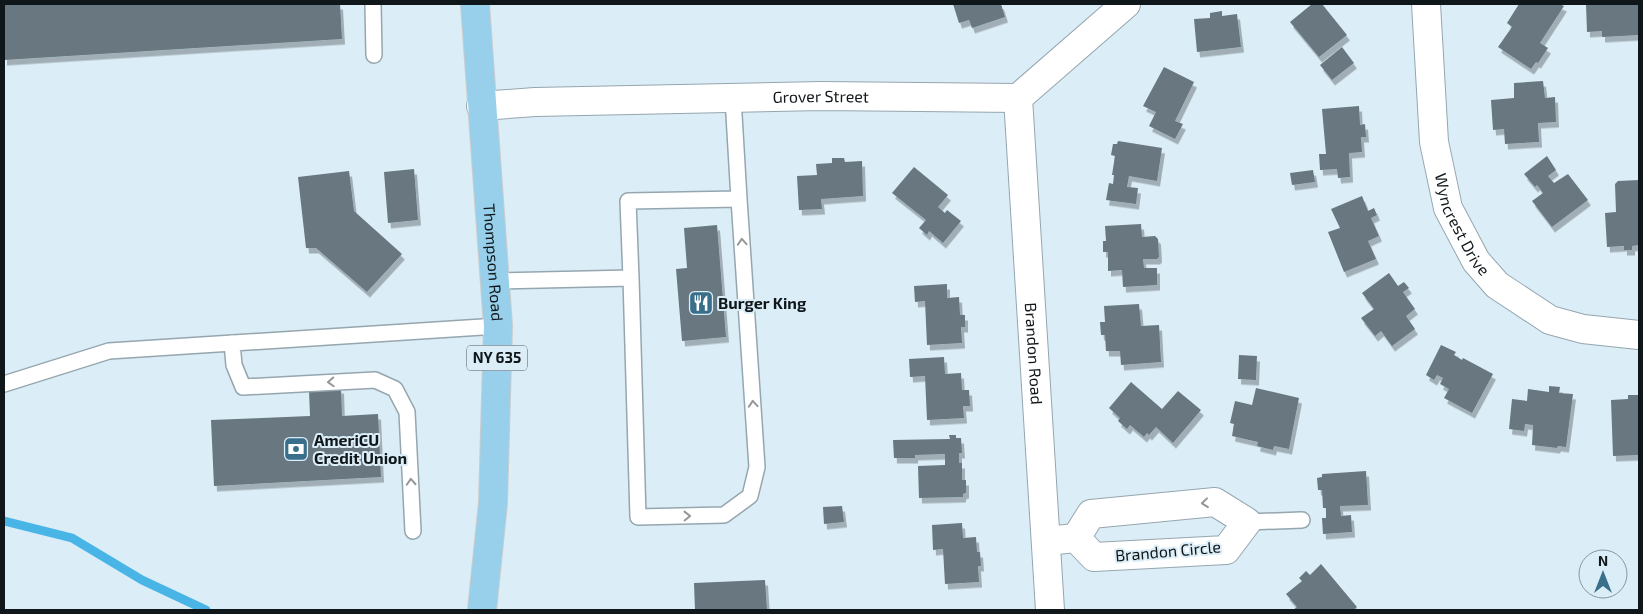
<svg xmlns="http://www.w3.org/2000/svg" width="1643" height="614" viewBox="0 0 1643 614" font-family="'Exo 2',sans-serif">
	<defs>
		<filter id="shadow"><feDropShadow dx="3" dy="5.5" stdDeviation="0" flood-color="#0004"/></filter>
	</defs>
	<rect width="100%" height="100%" fill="#dbedf7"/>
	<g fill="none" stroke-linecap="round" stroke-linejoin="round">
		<!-- stream -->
		<path stroke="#49b4e6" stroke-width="9" d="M4 521 72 538 142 580 206 610"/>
	</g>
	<!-- building -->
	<path fill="#677780" filter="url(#shadow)" d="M4 4H340L342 39 4 60Z
		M953 4H1001L1005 17 972 28 969 20 959 23Z
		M1312 4H1322L1347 35 1319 57 1290 22Z
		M1519 4H1559L1564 6 1540 43 1548 48 1538 63 1536 62 1531 69 1498 47 1512 27 1507 23Z
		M1586 4H1639V35L1602 37V31L1587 32Z
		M1222 11V16L1237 14 1241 47 1197 52 1194 19 1210 18V13Z
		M1342 47 1354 63 1332 80 1320 65Z
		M1164 67 1194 82 1175 121 1183 124 1175 139 1149 126 1156 112 1143 106Z
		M1543 81 1545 98 1555 97 1556 122 1538 123 1539 142 1505 144 1504 129 1493 130 1491 100 1514 98V83Z
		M1359 106 1360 125 1365 124 1366 137H1361L1362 152 1349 153 1350 177 1338 178 1337 169 1320 170 1319 154H1326L1322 109Z
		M1118 141 1162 148 1157 181 1129 176 1127 187 1138 188 1136 204 1106 200 1109 183 1113 184 1114 175H1112L1115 156 1111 155 1113 144H1117Z
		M1547 156 1556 170 1548 176 1554 183 1568 174 1588 200 1552 227 1532 201 1543 193 1537 185 1535 187 1524 174Z
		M832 158H844L845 162 862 161 863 196 821 199 822 209 799 210 797 176 817 175 816 164 832 163Z
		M914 167 948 195 938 207 945 213 947 210 961 221 943 243 929 231 927 235 919 228 926 220 892 193Z
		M414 169 418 220 388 223 384 172Z
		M1313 170 1315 182 1292 185 1290 173Z
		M349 171 354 211 402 254 367 292 316 248H306L298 177Z
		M1639 180V245L1632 246V250H1624V246L1607 247 1605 213 1616 212 1615 184 1618 181Z
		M1362 196 1368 211 1374 208 1377 215 1371 218 1379 236 1368 241 1376 259 1344 272 1328 232 1340 228 1331 209Z
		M1141 224 1142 237 1155 236 1158 239 1159 257 1157 259H1143L1144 268H1157V285L1123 287 1122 270 1108 271V252H1103V241H1106L1105 226Z
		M717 225 726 337 682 341 676 269 687 268 684 228Z
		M1389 273 1398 286 1404 282 1409 288 1403 292 1415 309 1406 316 1415 329 1392 346 1381 331 1375 336 1361 318 1374 309 1362 293Z
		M947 284V298L959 297 960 315H965V327H961L962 343 927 345 925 301 915 302 914 286Z
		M1139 304 1141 326 1159 325 1161 362 1121 365 1120 351H1106L1105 335H1101L1100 322H1105L1104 306Z
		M1441 345 1456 352 1454 355 1462 360 1463 358 1493 374 1472 413 1444 398 1449 389 1440 384 1443 378 1437 375 1434 380 1426 375Z
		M1239 355 1257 356 1256 380 1238 379Z
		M944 357 945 374 961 373 962 390H969L970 406H963L964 418 927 420 925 376 910 377 909 359Z
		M1131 382 1162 409 1178 391 1201 410 1173 443 1156 427 1149 435 1147 433 1144 437 1130 425 1127 429 1118 421 1120 418 1109 408Z
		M1549 386 1560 387 1559 393 1573 394 1566 447 1558 446 1557 448 1532 445 1533 425 1525 424 1524 431 1509 429 1512 399 1527 401 1528 389 1549 392Z
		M341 388 342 416 378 414 381 477 214 486 211 420 310 416 309 390Z
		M1256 388 1299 398 1289 449 1274 446 1273 450 1257 446 1258 442 1232 436 1234 424 1230 423 1235 401 1252 405Z
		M1628 395H1639V455L1613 456 1611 400 1628 399Z
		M949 435H956V438H961L962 453H959V463H962V480H966V493L963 494V497L919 498 918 466 945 465V454L915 455V458H894L893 440 950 439Z
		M1366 471 1368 505 1340 506 1341 516 1351 515 1352 532 1323 534 1322 518H1326V508H1323L1322 490H1318L1317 478 1322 477V474Z
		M842 506 844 522 824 524 823 507Z
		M962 523 963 538 976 537 977 552H980L981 566H978L979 582 945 584 943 549 933 550 932 525Z
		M1321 564 1357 607 1353 610H1293L1297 607 1286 594 1302 581 1299 578 1306 571 1310 575Z
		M765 580 767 610H695L694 583Z"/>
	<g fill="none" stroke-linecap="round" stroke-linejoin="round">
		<defs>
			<path id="service" d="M373 4 374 55
				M631 278 638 517 724 515 750 496 757 467 739 199
				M495 281 631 278 628 201 739 199 733 98
				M232 343 234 365 243 387 375 380 395 389 407 412 413 531
				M4 384 109 351 498 326
				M1247 522 1302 520"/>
			<g id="minor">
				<path id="s1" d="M1426 4 1434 142 1448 208 1476 261 1497 285 1550 320 1583 329 1639 335"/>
				<path id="s2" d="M1018 98 1050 610"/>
				<path id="s3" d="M481 106 535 102 821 96 1018 98 1126 4"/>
				<path d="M1046 541 1076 538 1091 514 1215 502 1247 522 1226 550 1094 557 1076 538"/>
			</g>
			<g id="primary">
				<path id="s4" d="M475 4 498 326 493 503 482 610"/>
			</g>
		</defs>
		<!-- service casing -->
		<use href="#service" stroke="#95a6af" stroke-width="18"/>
		<!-- minor casing -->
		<use href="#minor" stroke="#95a6af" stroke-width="30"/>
		<!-- primary casing -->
		<use href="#primary" stroke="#cacccd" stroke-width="30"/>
		<!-- service -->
		<use href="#service" stroke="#fff" stroke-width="15"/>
		<!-- minor -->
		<use href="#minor" stroke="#fff" stroke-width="28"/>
		<!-- primary -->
		<use href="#primary" stroke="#98d0eb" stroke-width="28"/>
	</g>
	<!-- one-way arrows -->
	<defs><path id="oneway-chevron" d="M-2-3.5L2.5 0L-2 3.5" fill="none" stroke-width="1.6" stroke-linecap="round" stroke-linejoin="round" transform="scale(1.25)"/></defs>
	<g stroke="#939798">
		<use href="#oneway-chevron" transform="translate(742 242) rotate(-94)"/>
		<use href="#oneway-chevron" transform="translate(331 382) rotate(177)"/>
		<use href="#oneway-chevron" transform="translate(753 404) rotate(-94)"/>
		<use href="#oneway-chevron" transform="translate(411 482) rotate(-93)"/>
		<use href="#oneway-chevron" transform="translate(1205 503) rotate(174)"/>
		<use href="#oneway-chevron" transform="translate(687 516) rotate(-1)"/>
	</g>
	<!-- icons -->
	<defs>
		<symbol id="restaurant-square" viewBox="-11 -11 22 22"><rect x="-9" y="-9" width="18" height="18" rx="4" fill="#396f8a" stroke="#dbedf7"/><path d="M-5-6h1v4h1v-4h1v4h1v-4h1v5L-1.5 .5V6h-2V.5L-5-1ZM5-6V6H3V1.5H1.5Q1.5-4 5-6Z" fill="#fff"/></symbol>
		<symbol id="bank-square" viewBox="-11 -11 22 22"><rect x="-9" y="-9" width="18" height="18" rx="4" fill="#396f8a" stroke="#dbedf7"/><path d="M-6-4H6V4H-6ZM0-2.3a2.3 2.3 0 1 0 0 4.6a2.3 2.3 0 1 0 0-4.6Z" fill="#fff"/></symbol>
	</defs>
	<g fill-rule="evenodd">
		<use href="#restaurant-square" x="687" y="289" width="28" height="28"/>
		<use href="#bank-square" x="282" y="435" width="28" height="28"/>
	</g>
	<g text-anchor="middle" stroke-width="4" stroke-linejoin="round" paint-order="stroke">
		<!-- shield labels -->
		<rect fill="#dbedf7" stroke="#4d575c" stroke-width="1" x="467" y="345.5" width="60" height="25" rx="4"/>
		<g font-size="15" font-weight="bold" fill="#10171a">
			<text x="497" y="363">NY 635</text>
		</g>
		<!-- street labels -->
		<g font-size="16" fill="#10171a" stroke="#dbedf7">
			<text dy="6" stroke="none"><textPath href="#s3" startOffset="340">Grover Street</textPath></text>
			<text dy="6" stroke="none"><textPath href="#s1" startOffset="226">Wyncrest Drive</textPath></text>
			<text dy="6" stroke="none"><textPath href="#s4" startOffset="259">Thompson Road</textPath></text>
			<text dy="6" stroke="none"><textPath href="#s2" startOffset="256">Brandon Road</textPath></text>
			<text transform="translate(1168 551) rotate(-5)" y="6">Brandon Circle</text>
		</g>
		<!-- poi labels -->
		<g font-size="16" font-weight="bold" fill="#10171a" stroke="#dbedf7" text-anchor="start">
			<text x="718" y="309">Burger King</text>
			<text x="314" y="446">AmeriCU<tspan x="314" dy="18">Credit Union</tspan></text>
		</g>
	</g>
	<!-- border -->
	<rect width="1643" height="614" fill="none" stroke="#10171a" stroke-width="10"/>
	<!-- north arrow -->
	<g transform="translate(1603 574)"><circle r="24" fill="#dbedf7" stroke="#8a979f"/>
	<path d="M0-4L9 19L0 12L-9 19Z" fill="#396f8a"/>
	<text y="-8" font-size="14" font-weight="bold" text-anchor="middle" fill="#10171a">N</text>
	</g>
</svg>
